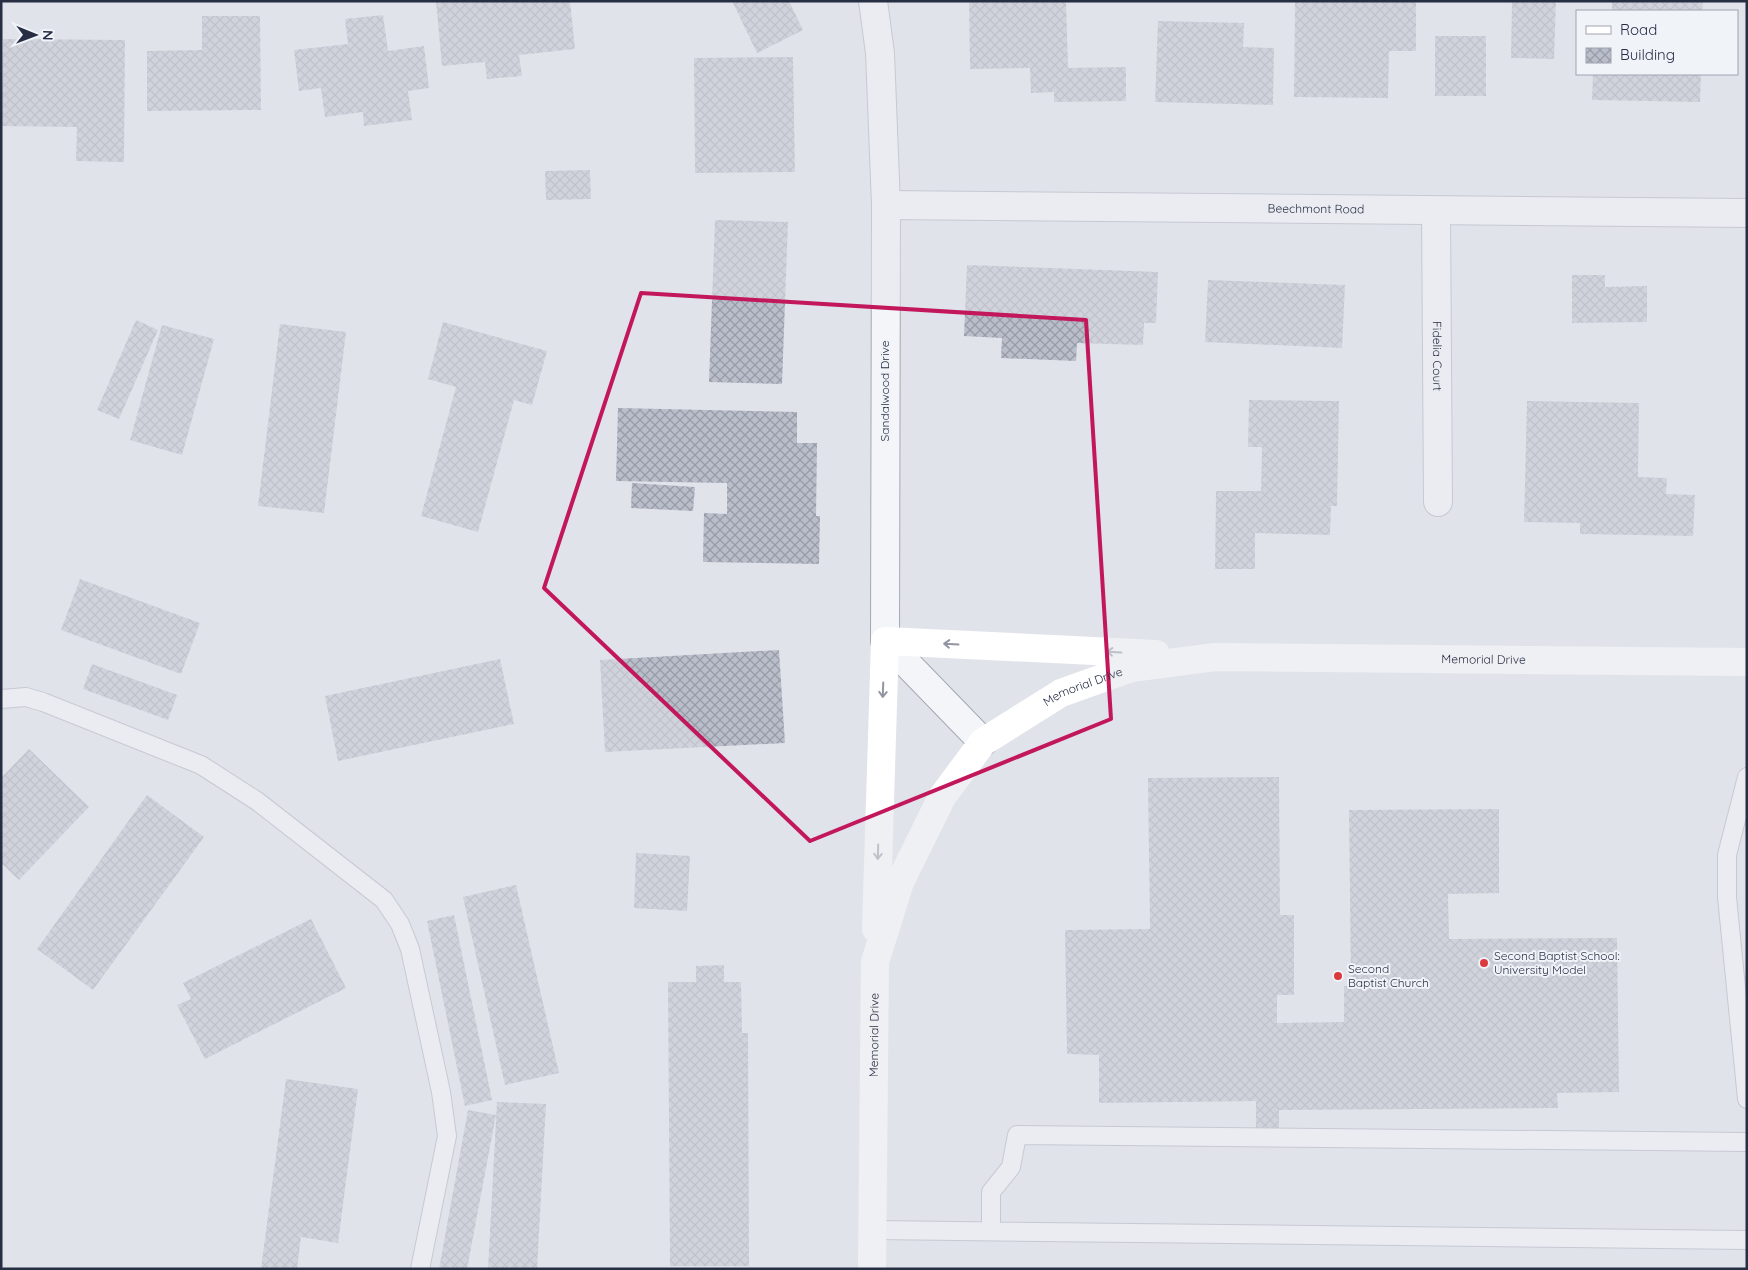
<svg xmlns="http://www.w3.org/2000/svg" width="1748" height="1270" viewBox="0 0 1748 1270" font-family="Quicksand,sans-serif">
	<defs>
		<pattern id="building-cross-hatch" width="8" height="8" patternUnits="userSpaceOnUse" patternTransform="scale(1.25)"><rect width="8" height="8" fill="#babecb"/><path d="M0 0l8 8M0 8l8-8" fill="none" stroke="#979ba6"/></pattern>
	</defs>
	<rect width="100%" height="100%" fill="#e1e3eb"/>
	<!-- building -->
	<path fill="url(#building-cross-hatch)" d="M436 1H570L575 49 519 55 522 76 487 79 485 62 442 66Z
		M732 1H789L803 30 757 53Z
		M969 1H1066L1068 68 1126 67V101L1054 102V92L1031 93 1030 68 970 69Z
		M1295 1H1416V51H1389L1388 98 1294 97Z
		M1512 1H1556L1554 59 1511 58Z
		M1612 1H1703L1702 11H1612Z
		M383 15 388 51 424 46 429 88 408 91 412 120 364 126 363 112 325 117 321 88 299 91 294 50 348 44 345 19Z
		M202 16H260L261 110 147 111V51L202 50Z
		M1158 21 1244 23 1243 47 1274 48 1273 105 1155 102Z
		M1435 36H1486V96H1435Z
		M3 39 125 40 124 162 76 161 77 127 2 126Z
		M793 57 795 172 695 173 694 58Z
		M1593 74H1701L1700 102 1592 100Z
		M590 170 591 199 546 200 545 171Z
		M715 220 788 222 782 384 709 382Z
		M967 265 1158 272 1156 323H1144L1143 345 1077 343 1076 361 1001 358 1002 338 964 336Z
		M1572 275H1605V287L1647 286V322L1572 323Z
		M1208 280 1345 285 1342 348 1205 342Z
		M136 320 158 330 119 419 97 410Z
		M443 322 547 351 532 405 514 400 478 532 421 516 456 387 428 379Z
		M280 324 346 332 324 513 258 506Z
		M162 325 214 339 182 455 130 440Z
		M1249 400 1339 401 1337 506H1331L1330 535 1255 533V569H1215L1216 491H1261L1262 447H1248Z
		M1527 401 1639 403 1638 477 1667 478 1666 494 1695 495 1693 536 1580 534V523L1524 522Z
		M618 408 797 412V443H817L816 516H820L819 564 703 562 704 513 727 514V483L616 481Z
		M632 483 695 487 693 511 631 508Z
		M80 579 200 623 181 674 61 630Z
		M779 650 785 743 605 752 600 660Z
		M500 659 514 724 338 761 325 696Z
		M92 664 177 695 168 720 83 689Z
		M29 749 89 807 19 880 1 863V778Z
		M1279 777 1280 915H1294V995H1277V1023L1344 1022V986H1351L1349 810 1499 809V893L1448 894 1449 939 1617 938 1619 1092 1557 1093 1558 1108 1279 1110V1133H1256V1101L1099 1103V1055L1067 1054 1065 930 1150 929 1148 778Z
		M147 795 204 837 93 990 37 949Z
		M636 853 690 856 687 911 634 908Z
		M516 885 559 1073 505 1085 463 897Z
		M454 915 492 1100 465 1106 427 921Z
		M311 919 346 988 205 1059 177 1005 191 999 183 983Z
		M724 965V982H741L742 1033H748L749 1266H670L668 982H696V966Z
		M286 1079 358 1089 338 1243 301 1237 297 1269H261Z
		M497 1102 546 1104 537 1269H488Z
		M468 1110 496 1115 467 1269H439Z"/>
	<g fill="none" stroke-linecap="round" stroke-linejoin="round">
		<defs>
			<path id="lane" d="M1 699 26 697 43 702 201 765 257 801 384 900 400 924 410 949 441 1092 447 1136 420 1269
				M1747 777 1727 855V897L1747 1099
				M874 1230 1747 1240
				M991 1231V1192L1011 1167 1017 1135 1747 1142"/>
			<g id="street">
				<path d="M873 1 880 53 886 205 885 641 983 742"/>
				<path id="s1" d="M886 205 1747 213"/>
				<path id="s2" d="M1436 211 1438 502"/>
			</g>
		</defs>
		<!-- lane casing -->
		<use href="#lane" stroke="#a5a9b6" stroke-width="20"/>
		<!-- street casing -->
		<use href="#street" stroke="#a5a9b6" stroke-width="30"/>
		<!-- lane -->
		<use href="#lane" stroke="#f4f5f9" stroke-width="18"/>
		<!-- street -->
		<use href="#street" stroke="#f4f5f9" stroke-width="28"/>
		<!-- secondary -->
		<g stroke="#fff" stroke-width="28">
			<path d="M876 929 885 641 1156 654"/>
			<path id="s3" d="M872 1269 875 962 900 882 942 797 983 742 1061 693 1131 668 1215 657 1747 662"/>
		</g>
	</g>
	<!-- one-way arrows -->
	<defs><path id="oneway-shaft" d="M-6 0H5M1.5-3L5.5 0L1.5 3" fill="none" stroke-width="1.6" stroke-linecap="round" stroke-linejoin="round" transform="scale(1.25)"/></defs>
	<g stroke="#9396a2">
		<use href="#oneway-shaft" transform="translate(951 644) rotate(-177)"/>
		<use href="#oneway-shaft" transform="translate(1114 652) rotate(-177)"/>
		<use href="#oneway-shaft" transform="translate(883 690) rotate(92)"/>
		<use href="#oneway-shaft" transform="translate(878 852) rotate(92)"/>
	</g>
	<!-- marked area -->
	<path d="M0 0H1748V1270H0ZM641 293 1086 320 1111 719 810 841 544 588Z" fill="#e1e3eb" fill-opacity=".55" fill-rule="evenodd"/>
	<path fill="none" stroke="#c2185b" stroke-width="4" stroke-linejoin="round" d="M641 293 1086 320 1111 719 810 841 544 588Z"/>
	<!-- markers -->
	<g fill="#db3a3f" stroke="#f0f3f8" stroke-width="2">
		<circle cx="1484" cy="963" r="5"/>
		<circle cx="1338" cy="976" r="5"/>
	</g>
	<g text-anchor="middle" stroke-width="4" stroke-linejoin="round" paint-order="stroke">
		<!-- street labels -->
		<g font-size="12" fill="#272e44" stroke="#f0f3f8">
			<text dy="4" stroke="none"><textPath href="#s1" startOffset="430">Beechmont Road</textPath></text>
			<text dy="4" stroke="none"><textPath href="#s2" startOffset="145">Fidelia Court</textPath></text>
			<text transform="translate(885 391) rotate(-90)" y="4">Sandalwood Drive</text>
			<text dy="4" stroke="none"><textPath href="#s3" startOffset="1074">Memorial Drive</textPath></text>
			<text dy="4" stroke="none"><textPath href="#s3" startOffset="669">Memorial Drive</textPath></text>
			<text dy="4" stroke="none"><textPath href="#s3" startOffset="234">Memorial Drive</textPath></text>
		</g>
		<!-- poi labels -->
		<g font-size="12" fill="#272e44" stroke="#f0f3f8" text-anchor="start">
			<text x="1494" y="960">Second Baptist School:<tspan x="1494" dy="14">University Model</tspan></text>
			<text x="1348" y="973">Second<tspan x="1348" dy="14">Baptist Church</tspan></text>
		</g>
	</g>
	<!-- border -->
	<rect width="1748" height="1270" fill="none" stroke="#272e44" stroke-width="5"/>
	<!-- legend -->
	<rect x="1576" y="10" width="162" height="65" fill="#f0f3f8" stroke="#a0a4b0"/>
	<rect x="1586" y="26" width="25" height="8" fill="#ffffff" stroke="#a0a4b0"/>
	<text x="1620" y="35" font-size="15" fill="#272e44">Road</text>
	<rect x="1586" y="48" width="25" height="15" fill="url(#building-cross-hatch)" stroke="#a0a4b0"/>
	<text x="1620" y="60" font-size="15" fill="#272e44">Building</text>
	<!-- north arrow -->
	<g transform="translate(35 35) rotate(91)" stroke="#f0f3f8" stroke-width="4" paint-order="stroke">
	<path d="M0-4L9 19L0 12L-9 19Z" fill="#272e44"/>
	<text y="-8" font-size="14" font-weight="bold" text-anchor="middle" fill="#272e44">N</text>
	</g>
</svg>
